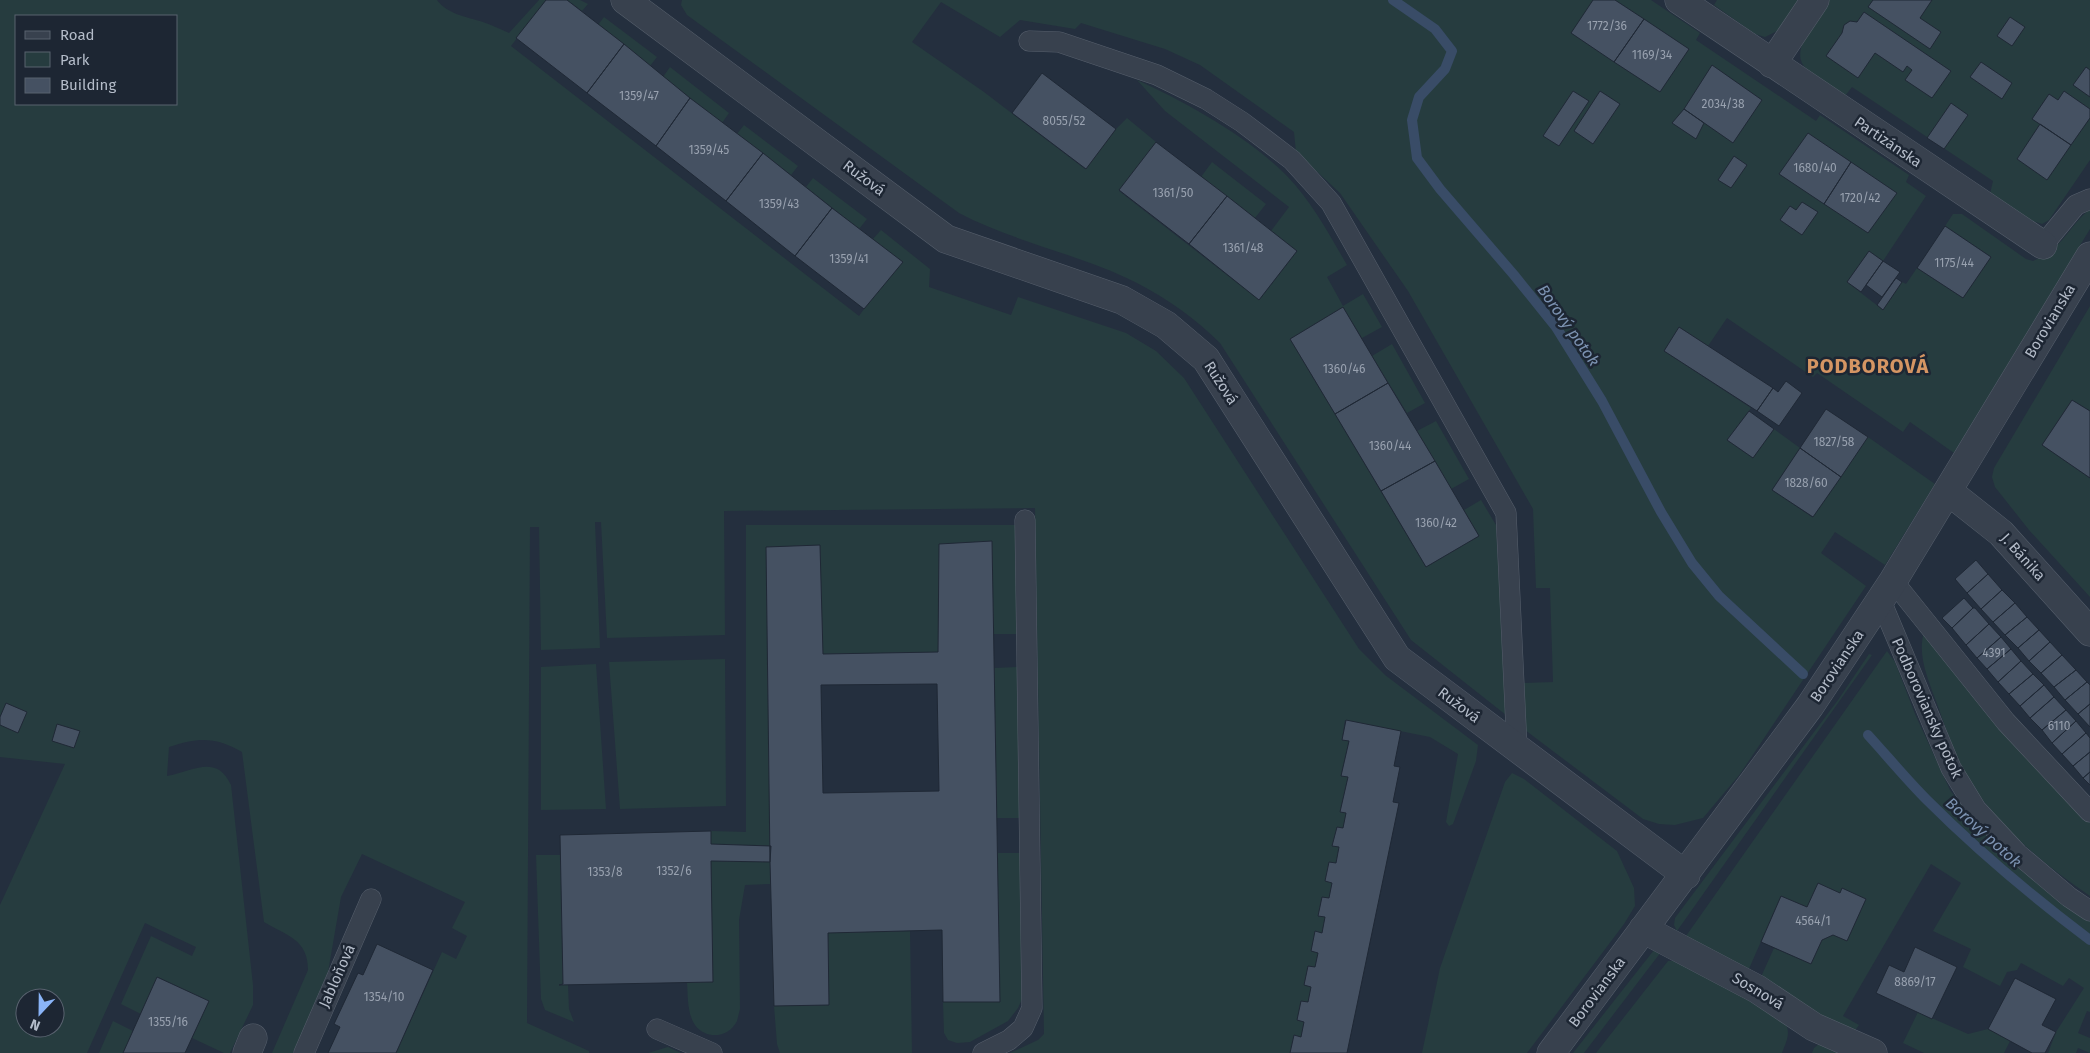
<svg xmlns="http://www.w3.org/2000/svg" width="2090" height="1053" viewBox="0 0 2090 1053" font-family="'Fira Sans',sans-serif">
	<rect width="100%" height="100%" fill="#242f3e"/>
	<!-- green -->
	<path fill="#263c3f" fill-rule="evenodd" d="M0 0H437C447 14 467 17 483 22 492 25 500 29 509 33L539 0H546L511 46 859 316 864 309 873 239 881 230 930 269 929 287 1011 315 1018 297 1126 333 1156 351 1184 378 1359 649 1385 675 1478 745 1476 761 1453 824 1449 826 1446 822 1458 754 1430 737 1345 720 1342 739 1349 741 1341 775 1348 777 1340 811 1346 813 1343 828 1337 827 1332 846 1339 847 1336 863 1329 862 1332 883 1329 898 1322 897 1318 916 1325 917 1322 933 1315 932 1318 953 1315 967 1308 966 1304 985 1311 987 1308 1002 1301 1001 1297 1020 1304 1022 1301 1037 1294 1036 1290 1053H1010L1038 1040 1044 1034 1035 508 724 511 725 635 607 638 601 522H595L600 648 541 650 539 527H530L527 1023 589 1051V1053H396L442 952 456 959 467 936 452 928 465 902 362 854 341 897 328 972 293 1053H272L308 970C308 939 287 936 264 922L242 752C214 736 198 738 169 747L167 776C192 772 216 753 231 785L253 985V1005L230 1053H224L192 1038 208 1001 158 977 141 1014 121 1004 151 936 192 956 196 947 145 923 87 1053H0V905L65 764 0 757ZM16 16H176V104H16ZM25 998H55V1028H25Z
		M567 0H580L588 4 582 11Z
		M682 0H1651L1700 33 1696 40 1816 121 1820 115 1909 175 1906 182 1926 196 1883 261 1869 251 1847 282 1883 310 1902 282 1906 284 1917 268 1963 298 1991 257 1945 226 1953 214H1962L2026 259 2033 261C2064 248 2067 228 2090 209V229L1954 453 1910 422 1903 432 1817 373 1813 377 1727 318 1708 346 1679 327 1664 351 1751 408 1727 440 1753 458 1774 429 1800 448 1772 490 1812 517 1868 437 1935 484 1885 565 1835 532 1821 553 1866 586 1740 774 1703 818 1675 825 1659 824 1643 819 1525 730 1524 683 1553 682 1550 588H1536L1533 509 1408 291 1340 193 1296 152 1294 132 1200 65 1165 49 1081 23 1075 29 1020 20 1000 37 941 2 912 42 984 92 1085 169 1116 129 1127 118 1156 142 1119 191 1259 300 1297 251 1271 231 1289 207 1165 111 1137 80C1186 102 1250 138 1287 176 1312 202 1329 234 1347 265L1327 277 1343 306 1363 294 1382 327 1362 338 1343 307 1290 339 1426 567 1479 536 1464 510 1481 500 1496 525 1506 715 1411 640 1220 343C1196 319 1168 299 1137 283 1080 254 1016 243 959 213L687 15 681 5Z
		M1717 0H1803L1781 29 1765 37 1755 34 1714 5Z
		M1829 0H2090V160L2049 220 2042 224 2030 220 1990 194 1993 181 1852 87 1845 96C1834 88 1808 75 1802 63 1793 46 1820 14 1829 0Z
		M604 17 657 57 650 66 598 25Z
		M670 67 729 113 722 123 663 77Z
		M744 125 798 166 791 175 737 134Z
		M1212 162 1266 204 1255 218 1201 177Z
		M813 178 867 219 859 229 806 187Z
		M2090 306V411L2072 400 2042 445 2090 478V597L2029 530 1995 487 1992 477 1994 468Z
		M1392 344 1425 403 1407 413 1372 356Z
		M1436 421 1469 479 1451 489 1417 431Z
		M746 525H1017L1018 634H993L991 541 940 544 938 652 823 654 820 545 766 547 771 846 711 844V831L746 832Z
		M1924 632 2090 823V896C2044 865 2001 829 1970 782 1955 757 1946 728 1936 701 1928 679 1917 655 1924 632Z
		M1887 651 1895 662 1915 714 1950 790 1970 817 1994 844 2024 872 2090 921V1012L2087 1011 2078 1033 2090 1038V1053L2078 1048 2076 1053H2048L2056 1032 2084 988 2069 978 2063 986 2021 963 2017 970 2007 972 2000 986 1963 967 1971 949 1933 931 1961 883 1931 864 1843 1016 1859 1025 1854 1032 1841 1028 1761 977 1774 948 1811 964 1822 940 1833 935 1847 941 1866 899 1842 889 1840 893 1818 884 1807 907 1781 896 1748 971 1686 936Z
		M1869 654 1872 655 1677 931 1674 925 1675 918 1838 700Z
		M725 659 726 806 620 809 609 662Z
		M596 664 606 809 541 810V667Z
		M1017 667 1021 818H996L994 668Z
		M1512 773 1524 779 1617 851 1634 888 1635 906 1624 924 1527 1053H1422L1440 968 1505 782Z
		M997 853H1022L1023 997 1018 1008 1008 1021 970 1042 957 1043 948 1040 944 1033 943 1002Z
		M536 855H561L563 984H559L568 985 569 1009 574 1022 545 1010 541 999Z
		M711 861 770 862V884L745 885 739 920 740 1009C739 1013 738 1017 737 1021 729 1038 706 1040 695 1025 687 1013 688 996 687 982L713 981Z
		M910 931 912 1053H780L777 1044 774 1006 829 1005 828 933Z
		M1654 950 1661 952 1584 1053H1573Z
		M1668 961H1676C1699 972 1779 1004 1787 1027 1790 1036 1785 1045 1782 1053H1596Z
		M1918 1012 1968 1034 1988 1029 2010 1041 2004 1053H1924L1903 1043Z
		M113 1021 133 1031 123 1053H99Z
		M1819 1044 1840 1053H1812L1814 1048Z
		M668 1047 681 1053H648Z"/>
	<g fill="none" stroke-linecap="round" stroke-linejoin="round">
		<!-- stream -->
		<path stroke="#394c67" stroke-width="10" d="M1393 0 1435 29 1452 51 1445 69 1419 97 1412 120 1417 158 1440 189 1514 275 1556 327 1602 401 1661 512 1692 563 1719 596 1803 674
			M1868 735C1888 757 1907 780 1927 800 1978 851 2033 897 2090 940"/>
	</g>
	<!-- building -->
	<path fill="#455162" stroke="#1f2835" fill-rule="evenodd" d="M546 0H567L624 44 587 93 516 38Z
		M1593 0H1615L1644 19 1614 62 1571 33Z
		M1873 0H1932L1920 18 1941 32 1930 49 1868 7Z
		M1864 12 1951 71 1932 98 1905 80 1912 70 1907 66 1903 72 1875 53 1858 78 1826 56 1842 33 1844 25 1850 21 1857 22Z
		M2010 17 2025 27 2012 46 1997 36Z
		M1644 19 1689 49 1660 92 1614 62Z
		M624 44 690 98 656 146 587 93Z
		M1981 62 2012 83 2002 99 1970 77Z
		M1712 65 1762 100 1733 143 1684 109Z
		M2086 67 2090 70V97L2073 85Z
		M1042 73 1116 129 1086 169 1012 113Z
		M1573 91 1589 101 1559 146 1543 136Z
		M1600 91 1620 104 1593 144 1574 131Z
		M2064 91 2090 109V118L2071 145 2032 119 2049 94 2058 100Z
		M690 98 763 153 726 201 656 146Z
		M1951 103 1968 115 1944 149 1927 138Z
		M1684 109 1704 123 1696 139 1672 123Z
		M2040 124 2071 145 2047 180 2017 159Z
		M1808 133 1851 162 1824 204 1779 174Z
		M1156 142 1227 196 1189 244 1119 190Z
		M763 153 832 208 795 256 726 201Z
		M1734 156 1747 165 1731 188 1718 180Z
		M1851 162 1897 193 1868 233 1824 204Z
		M1227 196 1297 251 1259 300 1189 244Z
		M1802 202 1818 212 1802 235 1780 220 1790 206 1796 210Z
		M832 208 903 262 864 309 795 256Z
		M1945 226 1991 257 1963 298 1917 268Z
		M1869 251 1883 261 1861 292 1847 282Z
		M1883 261 1900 272 1882 297 1866 285Z
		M1896 278 1902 282 1883 310 1877 305Z
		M1343 307 1388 383 1335 414 1290 339Z
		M1679 327 1773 388 1757 411 1664 351Z
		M1786 381 1802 393 1779 426 1757 411 1773 388 1778 392Z
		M1388 383 1435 461 1381 491 1335 414Z
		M2072 400 2090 411V478L2042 445Z
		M1826 409 1868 437 1841 477 1800 448Z
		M1749 411 1774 429 1753 458 1727 440Z
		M1800 448 1841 477 1813 517 1772 490Z
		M1435 461 1479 536 1426 567 1381 491Z
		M992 541 1000 1002H943L942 930 828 933 829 1005 774 1006 770 862 766 547 820 545 823 654 938 652 939 544ZM937 684 939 791 823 793 821 685Z
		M1976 560 1988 574 1967 593 1955 579Z
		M1988 574 2002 590 1981 609 1967 593Z
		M2002 590 2015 603 1993 622 1981 609Z
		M1964 598 1973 608 1952 628 1942 618Z
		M2015 603 2027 617 2005 635 1993 622Z
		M1973 608H1975L1989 624 1966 645 1952 628Z
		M2027 617 2039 630 2018 648 2005 635Z
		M1989 624 2001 637 1977 658 1966 645Z
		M2039 630 2050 642 2029 661 2018 648Z
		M2001 637 2011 649 1987 669 1977 658Z
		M2050 642 2062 655 2041 673 2029 661Z
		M2011 649 2021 661 1998 682 1987 669Z
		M2062 655 2076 670 2054 687 2041 673Z
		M2021 661 2033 674 2009 694 1998 682Z
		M2076 670 2087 682 2065 700 2054 687Z
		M2033 674 2044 685 2020 706 2009 694Z
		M2087 682 2090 685V704L2078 714 2065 700Z
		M2044 685 2054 697 2030 718 2020 706Z
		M2054 697 2066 710 2042 730 2030 718Z
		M6 703 27 712 18 733 0 725V717Z
		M2090 704V727L2078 714Z
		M2066 710 2076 721 2052 743 2042 730Z
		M1346 720 1401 731 1394 766 1400 767 1393 802 1399 803 1347 1053H1290L1294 1035 1301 1037 1304 1022 1297 1020 1301 1001 1308 1002 1311 987 1304 985 1308 966 1315 967 1318 953 1311 951 1315 931 1322 933 1325 917 1318 916 1322 897 1329 898 1332 883 1325 881 1329 862 1336 863 1339 847 1332 846 1337 827 1343 828 1346 813 1340 812 1348 777 1341 776 1349 741 1342 740Z
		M2076 721 2086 733 2062 754 2052 743Z
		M57 724 80 731 74 748 52 741Z
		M2086 733 2090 738V752L2073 766 2062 754Z
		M2090 752V772L2083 778 2073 766Z
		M2090 772V785L2083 778Z
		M711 831V844L771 846 770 862 711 861 713 982 559 985 563 984 560 835Z
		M1818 883 1840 893 1842 888 1866 899 1847 941 1833 935 1822 940 1811 964 1761 942 1781 896 1807 907Z
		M377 944 433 970 396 1053H328L340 1027 334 1024 358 973 363 975Z
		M1915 947 1957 967 1932 1019 1876 993 1889 965 1904 972Z
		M157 977 209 1001 185 1053H123Z
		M2015 978 2056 999 2042 1025 2056 1032 2045 1053H2032L1988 1029Z"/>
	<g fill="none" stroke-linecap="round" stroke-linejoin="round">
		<defs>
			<path id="lane" d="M1029 41 1059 42 1157 75 1206 99 1242 122 1292 160 1331 203 1506 513 1517 749
				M2043 245 2076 205 2090 199
				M1893 581 2006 722 2090 812
				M1881 601 1951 768 1976 809 2018 854 2069 897 2090 911
				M657 1029 712 1053
				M304 1053 371 899
				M983 1053 1009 1040 1023 1028 1032 1008 1025 520"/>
			<path id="street" d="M625 0 946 239 1122 300 1166 325 1206 359 1397 658 1686 875
				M1679 0 2043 245
				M1772 64 1815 0
				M1948 491 2001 533 2090 632
				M1643 929 1757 989 1814 1027 1873 1053
				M247 1053 253 1038
				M1551 1053 1810 706 1893 581 2090 256"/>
		</defs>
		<!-- lane casing -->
		<use href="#lane" stroke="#565f6c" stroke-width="21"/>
		<!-- street casing -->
		<use href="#street" stroke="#565f6c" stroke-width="29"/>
		<!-- lane -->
		<use href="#lane" stroke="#38414e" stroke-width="20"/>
		<!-- street -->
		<use href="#street" stroke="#38414e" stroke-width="28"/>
	</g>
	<g text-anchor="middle" stroke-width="5" stroke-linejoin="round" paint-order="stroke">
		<!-- number labels -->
		<g font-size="12" fill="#98a1af">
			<text x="1607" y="30">1772/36</text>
			<text x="1652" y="59">1169/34</text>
			<text x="639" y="100">1359/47</text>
			<text x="1723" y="108">2034/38</text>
			<text x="1064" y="125">8055/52</text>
			<text x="709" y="154">1359/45</text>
			<text x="1815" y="172">1680/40</text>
			<text x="1173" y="197">1361/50</text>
			<text x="1860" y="202">1720/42</text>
			<text x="779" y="208">1359/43</text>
			<text x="1243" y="252">1361/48</text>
			<text x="849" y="263">1359/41</text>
			<text x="1954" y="267">1175/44</text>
			<text x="1344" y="373">1360/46</text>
			<text x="1834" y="446">1827/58</text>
			<text x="1390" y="450">1360/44</text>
			<text x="1806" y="487">1828/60</text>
			<text x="1436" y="527">1360/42</text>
			<text x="1994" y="657">4391</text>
			<text x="2059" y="730">6110</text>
			<text x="674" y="875">1352/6</text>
			<text x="605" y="876">1353/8</text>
			<text x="1813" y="925">4564/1</text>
			<text x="1915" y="986">8869/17</text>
			<text x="384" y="1001">1354/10</text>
			<text x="168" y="1026">1355/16</text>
		</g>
		<!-- street labels -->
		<g font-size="15" fill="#b4bcc9" stroke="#1d2633">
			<text transform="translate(1888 142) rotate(34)" y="5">Partizánska</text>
			<text transform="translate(864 178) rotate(37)" y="5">Ružová</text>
			<text transform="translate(2050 321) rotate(-59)" y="5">Borovianska</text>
			<text transform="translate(1221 383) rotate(57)" y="5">Ružová</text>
			<text transform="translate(2023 557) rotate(48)" y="5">J. Bánika</text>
			<text transform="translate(1837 666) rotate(-56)" y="5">Borovianska</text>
			<text transform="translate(1459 705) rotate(37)" y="5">Ružová</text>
			<text transform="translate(1927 708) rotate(66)" y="5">Podboroviansky potok</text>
			<text transform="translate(337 976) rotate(-66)" y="5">Jabloňová</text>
			<text transform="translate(1758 991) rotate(31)" y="5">Sosnová</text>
			<text transform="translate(1597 992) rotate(-53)" y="5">Borovianska</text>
		</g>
		<!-- water labels -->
		<g font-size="16" font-style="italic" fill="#7c92b1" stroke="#1d2633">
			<text transform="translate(1569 325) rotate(55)" y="6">Borový potok</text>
			<text transform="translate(1984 832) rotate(42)" y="6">Borový potok</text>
		</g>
		<!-- district labels -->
		<g font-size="20" font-weight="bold" letter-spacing="1" fill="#d59563" stroke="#1d2633">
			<text x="1868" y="373">PODBOROVÁ</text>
		</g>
	</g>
	<!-- legend -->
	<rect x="15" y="15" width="162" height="90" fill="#1d2633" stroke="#59626f"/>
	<rect x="25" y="31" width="25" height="8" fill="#38414e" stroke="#59626f"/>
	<text x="60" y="40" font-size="15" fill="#b4bcc9">Road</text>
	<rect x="25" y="52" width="25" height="15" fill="#263c3f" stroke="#59626f"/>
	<text x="60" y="65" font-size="15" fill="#b4bcc9">Park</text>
	<rect x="25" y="78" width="25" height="15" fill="#455162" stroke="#59626f"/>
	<text x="60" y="90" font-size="15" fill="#b4bcc9">Building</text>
	<!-- north arrow -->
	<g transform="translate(40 1013) rotate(202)"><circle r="24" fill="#1d2633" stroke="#59626f"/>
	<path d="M0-4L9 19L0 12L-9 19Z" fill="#8ab4f8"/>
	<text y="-8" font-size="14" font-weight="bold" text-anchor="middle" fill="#b4bcc9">N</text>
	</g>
</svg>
